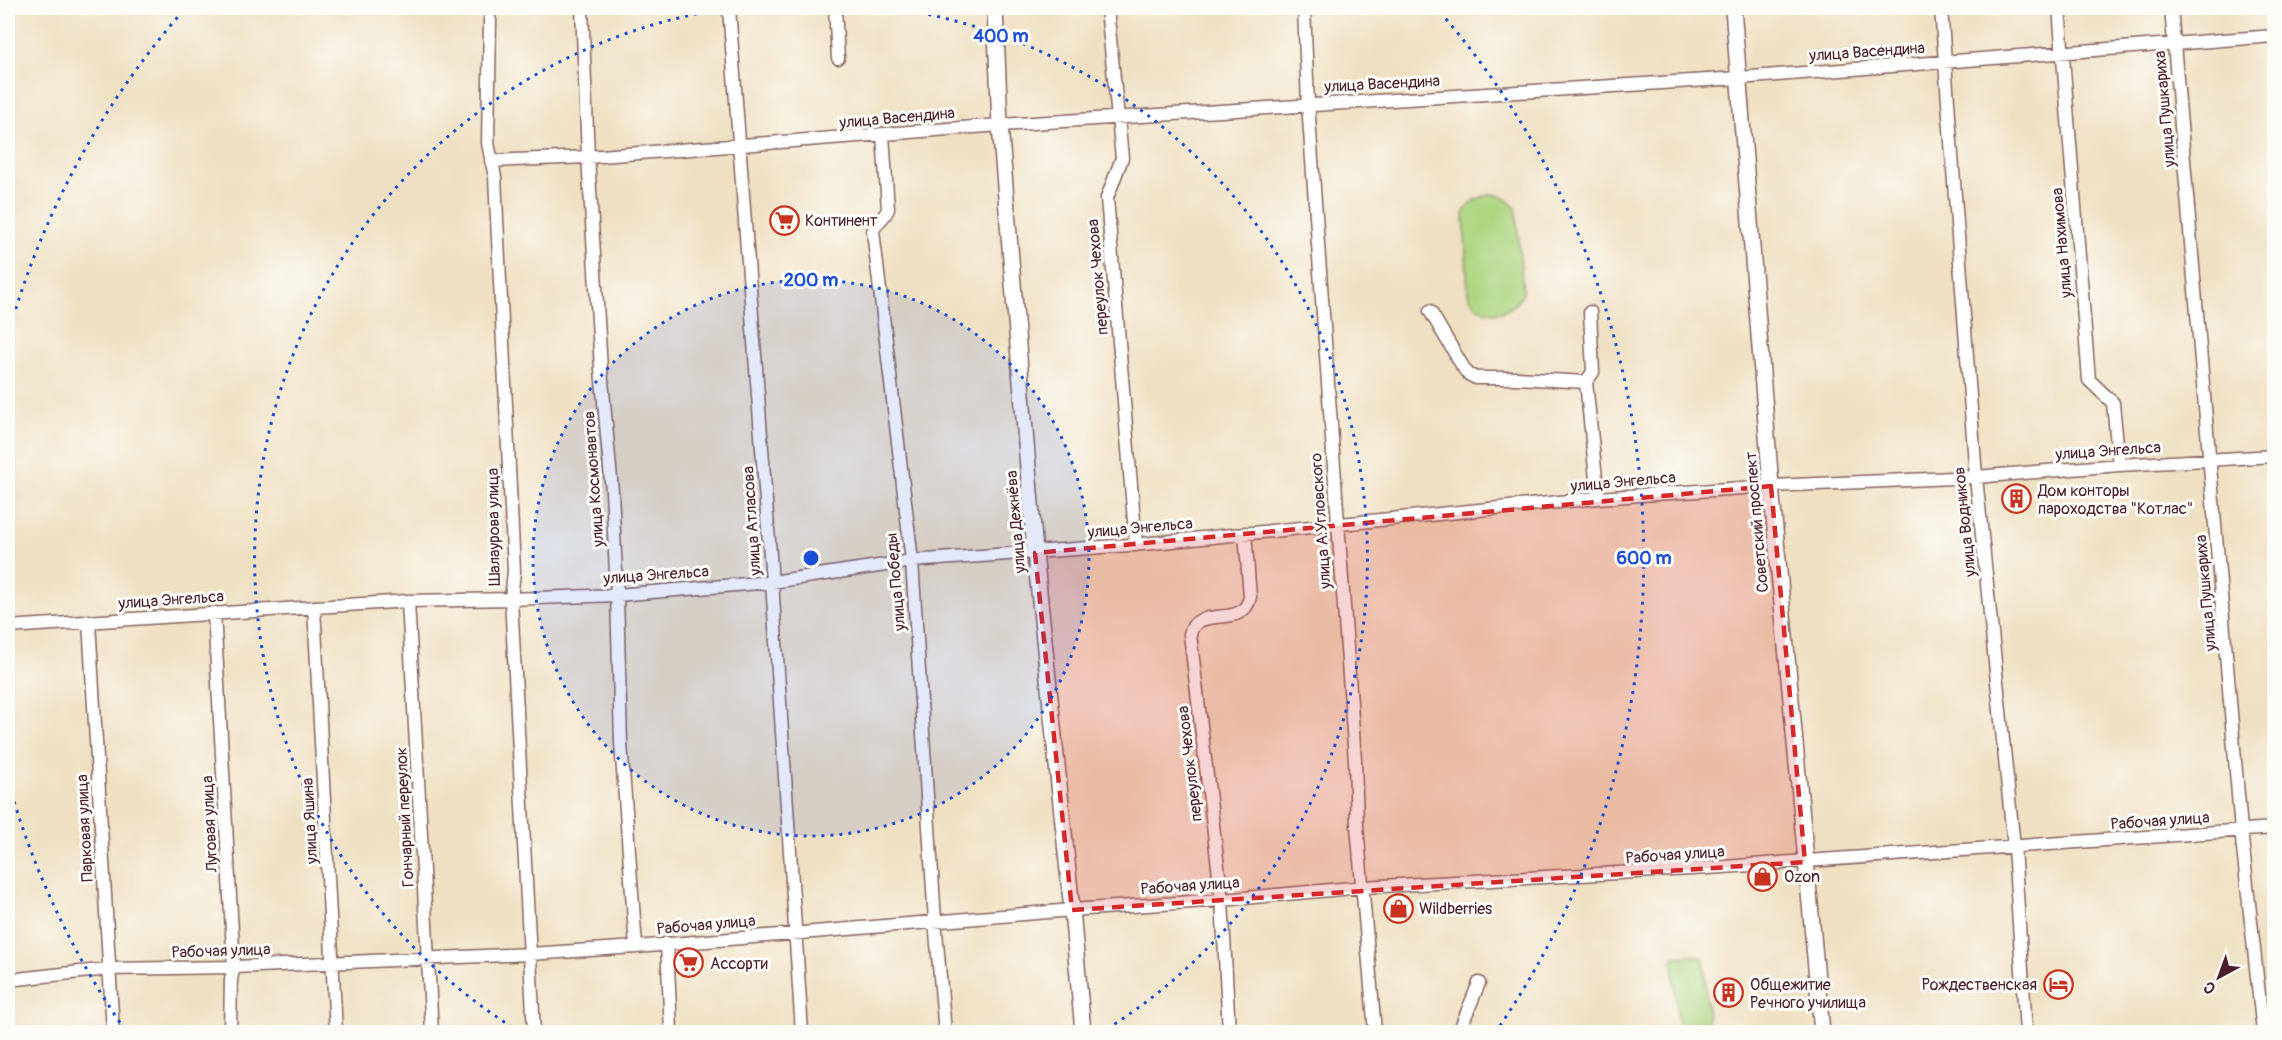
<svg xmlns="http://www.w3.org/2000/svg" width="2282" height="1040" viewBox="0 0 2282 1040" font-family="Pangolin,sans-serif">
	<rect width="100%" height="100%" fill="#fdfcf7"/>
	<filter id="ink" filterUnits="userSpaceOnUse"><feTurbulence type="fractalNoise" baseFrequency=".0167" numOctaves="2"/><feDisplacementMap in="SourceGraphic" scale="12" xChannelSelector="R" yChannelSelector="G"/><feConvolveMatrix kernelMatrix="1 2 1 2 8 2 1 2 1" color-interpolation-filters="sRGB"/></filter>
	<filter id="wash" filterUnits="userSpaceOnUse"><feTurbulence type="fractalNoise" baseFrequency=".008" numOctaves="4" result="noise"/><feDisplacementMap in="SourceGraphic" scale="24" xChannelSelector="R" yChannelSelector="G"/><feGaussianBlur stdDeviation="1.35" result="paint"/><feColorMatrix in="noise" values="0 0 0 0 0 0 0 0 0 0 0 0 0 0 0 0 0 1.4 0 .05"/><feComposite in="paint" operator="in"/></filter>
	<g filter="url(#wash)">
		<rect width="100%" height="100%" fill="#efe0c2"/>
		<!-- green -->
		<path fill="#add681" stroke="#7c7a56" stroke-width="1.5" d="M1492 194 1503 197 1516 208 1523 293C1509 317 1482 321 1468 294L1464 212C1471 201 1479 197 1492 194Z
			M1700 956 1704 959 1708 1025 1704 1030 1682 1031 1678 1029 1673 961 1675 957Z"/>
	</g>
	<g filter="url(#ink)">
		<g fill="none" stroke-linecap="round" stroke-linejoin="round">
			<defs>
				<path id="minor" d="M582 8 588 157 601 369 612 491 617 595 621 743 636 947
					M729 8 772 582 802 1032
					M835 8 838 58
					M1107 8 1122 158 1107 198 1136 545
					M1304 8 1308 104 1355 760 1357 826 1375 1032
					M1941 8 1976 477 2014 847 2026 1032
					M2059 8 2089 380 2113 403 2119 465
					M2171 8 2241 830 2263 1032
					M490 20 488 143 495 177 514 571 511 599 534 1032
					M883 135 888 209C885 218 876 222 873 231L912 561 935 921 945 1032
					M491 161 588 157 1000 125 1739 78 2274 36
					M1430 311 1463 367 1468 374 1476 378H1517L1586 382
					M1590 312 1593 372 1586 382 1598 498
					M408 601 432 1032
					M314 607 336 1032
					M214 613 234 967 231 979 230 1032
					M89 621 113 1032
					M8 627 408 601 511 599 617 595 772 582 912 561 1143 544 1598 498 1771 486 1976 477 2119 465 2274 456
					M667 943 671 1032
					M8 980 108 969 234 967 530 954 636 947 1072 910 1222 900 1363 887 1709 868 2274 828
					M1229 1032 1222 900 1190 634C1197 603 1243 631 1250 597L1245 533
					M1459 1032 1479 983"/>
				<path id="major" d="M995 8 1000 125 1035 553 1072 910 1083 1032
					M1733 8 1771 486 1822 1032"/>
			</defs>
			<!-- minor casing -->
			<use href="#minor" stroke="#846360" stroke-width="15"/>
			<!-- major casing -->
			<use href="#major" stroke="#846360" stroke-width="18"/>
			<!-- minor -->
			<use href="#minor" stroke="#fff" stroke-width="12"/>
			<!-- major -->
			<use href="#major" stroke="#fff" stroke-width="15"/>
		</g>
	</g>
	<!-- marked area -->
	<path fill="#d62828" fill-opacity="0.2" stroke="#d62828" stroke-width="4.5" stroke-dasharray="12 8" stroke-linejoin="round" d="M1771 486 1805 862 1072 910 1035 553Z"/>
	<!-- distance rings -->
	<circle cx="811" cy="558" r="278" fill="#1d4ed8" fill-opacity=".12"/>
	<g fill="none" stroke="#1d4ed8" stroke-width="3" stroke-dasharray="3 6">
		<circle cx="811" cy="558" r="278"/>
		<path d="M520 1032A556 556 0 0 1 729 8M893 8A556 556 0 0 1 1102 1032"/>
		<path d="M125 1030A833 833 0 0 1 8 781M8 335A833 833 0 0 1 182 12M1440 12A833 833 0 0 1 1497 1030"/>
	</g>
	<!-- icons -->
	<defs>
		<symbol id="supermarket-ring" viewBox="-11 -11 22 22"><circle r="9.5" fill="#fdfcf7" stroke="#c8321e" stroke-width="1.5"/><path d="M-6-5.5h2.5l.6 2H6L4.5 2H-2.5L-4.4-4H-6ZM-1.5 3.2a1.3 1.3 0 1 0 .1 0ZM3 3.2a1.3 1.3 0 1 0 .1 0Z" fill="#c8321e"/></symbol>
		<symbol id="building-ring" viewBox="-11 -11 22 22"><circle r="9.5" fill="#fdfcf7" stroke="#c8321e" stroke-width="1.5"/><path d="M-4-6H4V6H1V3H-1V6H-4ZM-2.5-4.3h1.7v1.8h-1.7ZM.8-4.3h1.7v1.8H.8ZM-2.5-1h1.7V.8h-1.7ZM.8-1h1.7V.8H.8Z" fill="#c8321e"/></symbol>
		<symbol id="shop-ring" viewBox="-11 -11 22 22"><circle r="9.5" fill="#fdfcf7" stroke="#c8321e" stroke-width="1.5"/><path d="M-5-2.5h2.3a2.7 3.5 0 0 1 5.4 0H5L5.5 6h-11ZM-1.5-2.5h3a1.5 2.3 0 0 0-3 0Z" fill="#c8321e"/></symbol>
		<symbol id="hotel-ring" viewBox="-11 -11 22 22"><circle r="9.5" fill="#fdfcf7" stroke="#c8321e" stroke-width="1.5"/><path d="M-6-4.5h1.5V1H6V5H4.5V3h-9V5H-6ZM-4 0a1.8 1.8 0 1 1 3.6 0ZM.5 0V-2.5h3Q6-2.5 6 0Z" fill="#c8321e"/></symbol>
	</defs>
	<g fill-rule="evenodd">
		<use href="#supermarket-ring" x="768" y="204" width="33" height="33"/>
		<use href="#building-ring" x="2000" y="482" width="33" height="33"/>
		<use href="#shop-ring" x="1746" y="860" width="33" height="33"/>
		<use href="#shop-ring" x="1382" y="892" width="33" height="33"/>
		<use href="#supermarket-ring" x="672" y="946" width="33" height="33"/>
		<use href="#hotel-ring" x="2042" y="968" width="33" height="33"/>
		<use href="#building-ring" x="1712" y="976" width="33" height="33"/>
	</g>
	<g text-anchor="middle" stroke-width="6" stroke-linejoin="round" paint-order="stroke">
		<!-- street labels -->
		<g font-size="16" fill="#4a1f2b" stroke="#fdfcf7">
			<text transform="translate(1867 51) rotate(-4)" y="6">улица Васендина</text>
			<text transform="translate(1382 83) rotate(-3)" y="6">улица Васендина</text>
			<text transform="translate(2164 109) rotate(-95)" y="6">улица Пушкариха</text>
			<text transform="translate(897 117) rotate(-5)" y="6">улица Васендина</text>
			<text transform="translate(2061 243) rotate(-95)" y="6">улица Нахимова</text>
			<text transform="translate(1097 277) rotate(-95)" y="6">переулок Чехова</text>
			<text transform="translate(2108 450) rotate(-4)" y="6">улица Энгельса</text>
			<text transform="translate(593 479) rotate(-94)" y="6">улица Космонавтов</text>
			<text transform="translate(1623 481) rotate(-5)" y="6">улица Энгельса</text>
			<text transform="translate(751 521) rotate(-94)" y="6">улица Атласова</text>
			<text transform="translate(1320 521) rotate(-94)" y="6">улица А.Угловского</text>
			<text transform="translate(1015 522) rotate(-95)" y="6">улица Дежнёва</text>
			<text transform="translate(1756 522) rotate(-95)" y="6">Советский проспект</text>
			<text transform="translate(1964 522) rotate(-96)" y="6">улица Водников</text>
			<text transform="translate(493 527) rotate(-91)" y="6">Шалаурова улица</text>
			<text transform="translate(1140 527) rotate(-5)" y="6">улица Энгельса</text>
			<text transform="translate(656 574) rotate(-4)" y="6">улица Энгельса</text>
			<text transform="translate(895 582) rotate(-95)" y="6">улица Победы</text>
			<text transform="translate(2205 593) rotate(-95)" y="6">улица Пушкариха</text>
			<text transform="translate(171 599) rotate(-4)" y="6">улица Энгельса</text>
			<text transform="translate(1189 764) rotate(-97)" y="6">переулок Чехова</text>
			<text transform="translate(404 817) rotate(-93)" y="6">Гончарный переулок</text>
			<text transform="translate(2160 820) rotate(-4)" y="6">Рабочая улица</text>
			<text transform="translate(309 821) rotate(-93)" y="6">улица Яшина</text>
			<text transform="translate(209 824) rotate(-93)" y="6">Луговая улица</text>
			<text transform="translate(84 828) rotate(-93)" y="6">Парковая улица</text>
			<text transform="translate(1675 854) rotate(-4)" y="6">Рабочая улица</text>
			<text transform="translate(1190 885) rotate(-4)" y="6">Рабочая улица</text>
			<text transform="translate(706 924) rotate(-5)" y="6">Рабочая улица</text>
			<text transform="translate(221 950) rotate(-2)" y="6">Рабочая улица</text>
		</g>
		<!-- poi labels -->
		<g font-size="16" fill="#4a1f2b" stroke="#fdfcf7" text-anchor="start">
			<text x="805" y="226">Континент</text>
			<text x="2038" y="496">Дом конторы<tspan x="2038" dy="18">пароходства "Котлас"</tspan></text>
			<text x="1784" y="882">Ozon</text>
			<text x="1419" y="914">Wildberries</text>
			<text x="710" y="969">Ассорти</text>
			<text x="1750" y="990">Общежитие<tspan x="1750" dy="18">Речного училища</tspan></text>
			<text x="2037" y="990" text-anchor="end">Рождественская</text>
		</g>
	</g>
	<circle cx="811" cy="558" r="9" fill="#1d4ed8" stroke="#fdfcf7" stroke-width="3"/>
	<g font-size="18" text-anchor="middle" font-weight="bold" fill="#1d4ed8" stroke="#fdfcf7" stroke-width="6" stroke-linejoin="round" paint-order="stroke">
		<text x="1001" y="42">400 m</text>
		<text x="811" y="286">200 m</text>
		<text x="1644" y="564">600 m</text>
	</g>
	<!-- margin -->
	<rect width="2282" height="1040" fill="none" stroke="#fdfcf7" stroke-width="30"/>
	<!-- north arrow -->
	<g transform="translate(2219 977) rotate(221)" stroke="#fdfcf7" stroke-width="4.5" paint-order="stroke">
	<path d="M0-4.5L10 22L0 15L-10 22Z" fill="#4a1f2b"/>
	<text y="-9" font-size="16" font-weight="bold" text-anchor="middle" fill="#4a1f2b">С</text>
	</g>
</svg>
